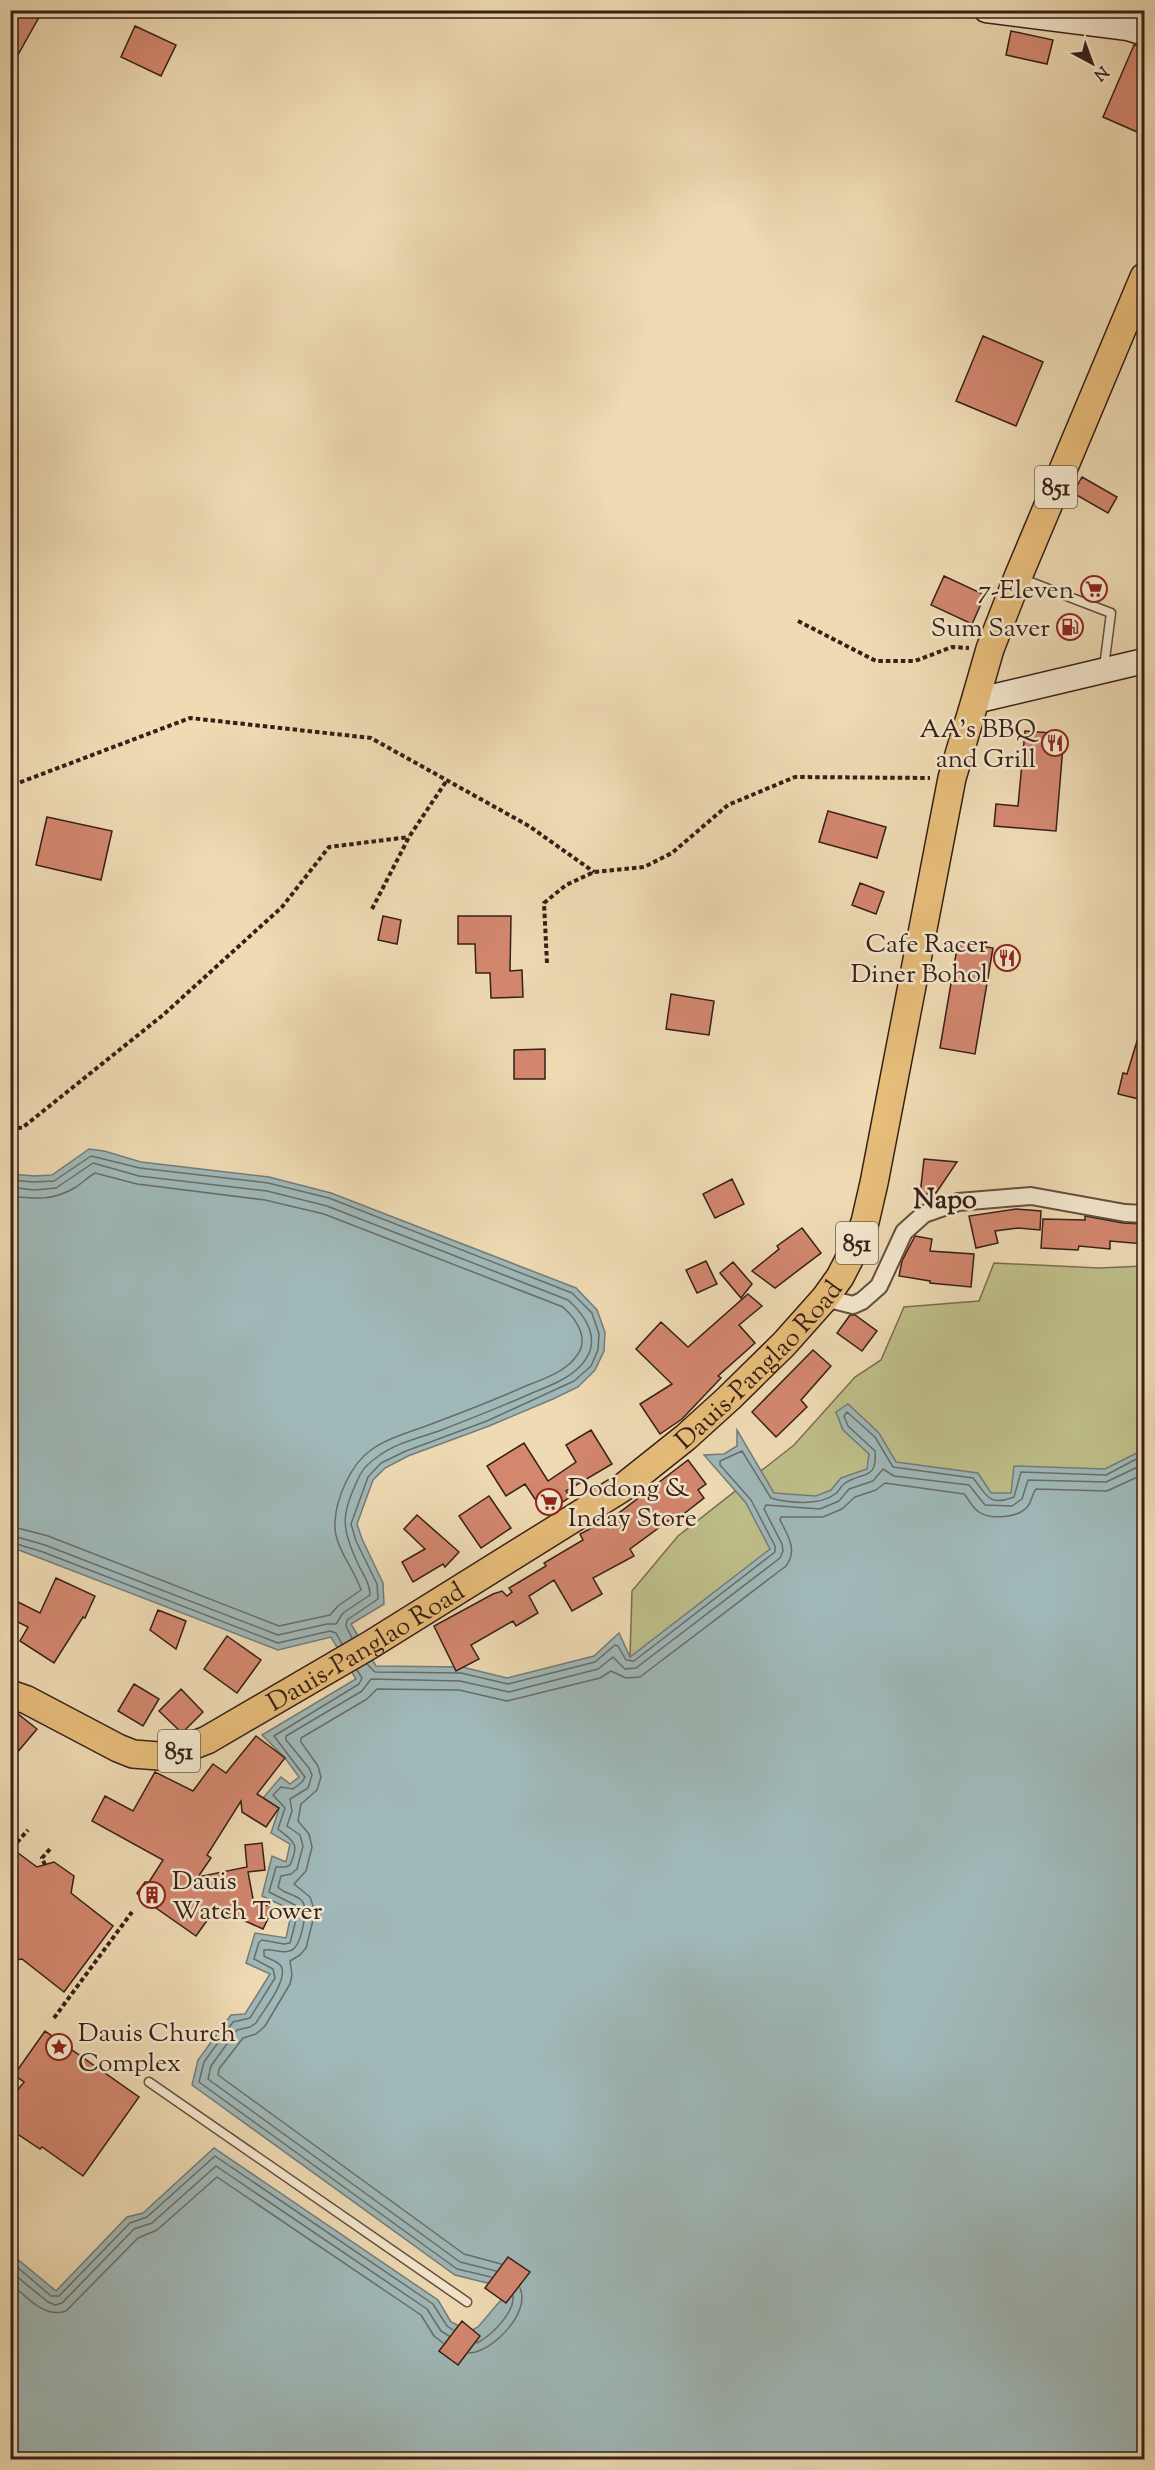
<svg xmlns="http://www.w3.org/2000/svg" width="1155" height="2470" viewBox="0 0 1155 2470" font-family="'Sorts Mill Goudy',serif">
	<rect width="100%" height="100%" fill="#eedab3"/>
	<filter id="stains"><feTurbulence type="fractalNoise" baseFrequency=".00333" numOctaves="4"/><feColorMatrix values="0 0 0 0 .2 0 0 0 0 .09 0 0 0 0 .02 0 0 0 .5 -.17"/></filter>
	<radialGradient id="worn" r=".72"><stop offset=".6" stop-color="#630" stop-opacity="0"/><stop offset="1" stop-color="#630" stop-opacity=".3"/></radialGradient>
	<!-- green -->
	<path fill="#bebe89" stroke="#7a6e50" stroke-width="1.5" d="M994 1263 1099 1268 1144 1266V1515L630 1657 632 1591 678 1536 794 1445 855 1377 881 1360 904 1307 979 1301Z"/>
	<!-- water -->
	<path fill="#9fb8b8" stroke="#757b78" stroke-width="1.5" d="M89 1149 104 1151 141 1162 269 1177 331 1193 576 1288 597 1310 605 1332 604 1351 595 1370 578 1387 553 1399 489 1426 408 1456 385 1468 373 1480 357 1524 362 1539 383 1583 384 1604 351 1624 376 1666 462 1667 507 1678 594 1656 619 1633 630 1657 770 1549 746 1503 704 1455 724 1454 737 1446V1430L774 1493 816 1496 831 1490 841 1478 867 1469 869 1454 843 1430 836 1412 848 1404 879 1433 896 1462 978 1473 991 1493H1011L1014 1466 1105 1469 1143 1450 1144 1451V2459H11L10 2253 56 2291 127 2217 143 2213 214 2148 438 2300 451 2322 470 2331 478 2327 501 2300 491 2284 455 2275 192 2085 198 2060 231 2015 245 2014 270 1974 246 1963 255 1933 286 1938 292 1910 262 1896 272 1856 286 1862 290 1844 271 1833 279 1809 263 1798 281 1777 290 1784 299 1777 285 1758 262 1735 356 1679 331 1637 278 1650 11 1547V1174L34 1176 52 1175Z"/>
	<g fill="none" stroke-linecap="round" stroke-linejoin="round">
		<!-- shore -->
		<path stroke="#6a6c68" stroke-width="1.5" d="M10 1180 33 1182 54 1181 91 1156 140 1168 268 1183 329 1198 572 1293 592 1313 599 1334 598 1350 591 1366 574 1381 487 1421 406 1451 381 1463 368 1477 351 1524 356 1541 377 1584 378 1599 347 1620 346 1626 352 1638
			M10 1187 34 1190 56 1188 93 1163 139 1176 267 1191 327 1206 568 1300C586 1316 602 1340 583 1363 571 1378 550 1386 532 1393 501 1407 470 1419 439 1431 418 1438 393 1444 376 1458 370 1462 363 1469 360 1475 341 1514 340 1527 359 1566 364 1576 370 1584 370 1595L343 1613 336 1624H327L278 1635 45 1545 10 1535
			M10 1196C34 1199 54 1201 76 1187 82 1183 88 1177 95 1173L137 1184 265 1200 324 1214 563 1307C577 1320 591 1340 575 1358 564 1372 544 1379 528 1385 497 1399 466 1411 434 1423 414 1431 389 1437 371 1450 351 1464 336 1498 335 1522 333 1546 354 1568 361 1590L338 1606 330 1615 279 1626 48 1536 10 1526
			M10 1542 43 1552 278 1643 330 1631 336 1633 342 1644
			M367 1664 375 1672 461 1673 508 1684 595 1662 615 1645 618 1646 626 1660 634 1661 775 1552V1546L751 1500 720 1465V1461L742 1451 771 1498C788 1503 820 1506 835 1494 839 1492 840 1487 844 1484 860 1471 878 1482 875 1451L848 1426 844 1416 847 1412 875 1437 893 1467 973 1478C987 1495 988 1507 1014 1497L1021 1472 1106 1475 1144 1455
			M357 1670 362 1678 359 1684 274 1736 305 1777 302 1782 293 1789 281 1787 273 1795 285 1808 278 1829C294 1842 300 1843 290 1865L286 1867H276L269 1892 295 1905 298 1912 290 1943 284 1944 262 1940 259 1942 254 1959 273 1969 275 1978 250 2018 233 2022 204 2062 199 2082 457 2269 491 2277
			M10 2261 51 2296H59L130 2223 147 2217 215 2156 433 2304 447 2326 453 2330
			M501 2264 464 2254 218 2075 219 2069 243 2038 256 2034 265 2026 290 1984 292 1975 290 1961 300 1955 306 1948 315 1912 310 1897 294 1884 306 1871 312 1847 309 1834 298 1821 301 1804 317 1790 321 1777 318 1766 301 1742V1738L367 1699 377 1689 459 1690 507 1701 600 1678 611 1671 626 1678 640 1677 786 1566C798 1550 788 1536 780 1520L781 1517H823L842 1509 855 1497 876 1490 885 1483 964 1494C969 1499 972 1508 979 1512 991 1520 1019 1518 1028 1506 1032 1501 1032 1494 1036 1489L1107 1491 1144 1474
			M10 2271 48 2302 55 2305 62 2303 134 2229 152 2223 216 2166 427 2309 441 2331 449 2336
			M496 2271 460 2262 208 2079 211 2066 237 2030 250 2027 256 2023C263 2011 289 1979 281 1966 277 1961 269 1959 264 1956V1950C273 1948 283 1955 292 1950 301 1945 309 1909 302 1901 296 1894 284 1894 278 1887L281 1876 291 1874 297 1869 303 1846 300 1835 287 1826 292 1811 290 1799 308 1788 312 1775 309 1768 286 1740V1736L362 1691 371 1679 460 1681 509 1692 598 1669 613 1657 625 1669 636 1668 780 1558 783 1551 782 1544 764 1509 766 1505 820 1509 839 1501 849 1489 873 1481 883 1469 894 1476 969 1485 985 1505 1012 1506 1022 1499 1028 1480 1106 1482 1144 1464
			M10 2283C26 2296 44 2319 66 2311L138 2238 157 2230 217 2177 421 2315 434 2336 443 2343
			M477 2343C491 2336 515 2312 513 2296
			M469 2353C493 2352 531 2312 520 2288"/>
	</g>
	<!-- building -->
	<path fill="#d3876f" stroke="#361f17" stroke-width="1.5" d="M13 10H43L10 69V26Z
		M135 26 176 45 161 76 121 57Z
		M1011 31 1053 40 1047 64 1006 55Z
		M1134 45 1144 47V135L1103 117Z
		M983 336 1043 362 1016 426 956 401Z
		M1082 477 1117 497 1108 513 1073 493Z
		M944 576 985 595 972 624 931 605Z
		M1025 731 1064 734 1056 831 994 826 996 804 1018 806Z
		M828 811 886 827 877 858 819 842Z
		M47 817 112 831 101 880 36 865Z
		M860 883 884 892 876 914 852 905Z
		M383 916 401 920 397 944 378 940Z
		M458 916H511L510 971 522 970 523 997 491 998 490 973H476L475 944H458Z
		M958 942 993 948 975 1054 940 1048Z
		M671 994 714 1001 709 1035 666 1029Z
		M1141 1028 1144 1029V1077L1139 1099 1118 1094 1123 1073 1127 1074Z
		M545 1049V1079H514V1050Z
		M924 1159 957 1162 936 1193 920 1195Z
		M732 1179 744 1204 715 1218 703 1194Z
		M1016 1209 1041 1211 1040 1230 1018 1228 995 1231 998 1243 976 1248 969 1216Z
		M1085 1216 1123 1223 1144 1224V1244L1110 1241V1249L1079 1246 1078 1250 1041 1248 1043 1219 1085 1220Z
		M802 1228 821 1253 775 1288 752 1271 779 1249 777 1246Z
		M915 1236 932 1239 930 1251 974 1254 971 1287 930 1283V1281L899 1276 902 1261Z
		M706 1261 717 1284 697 1293 686 1270Z
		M733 1262 752 1284 741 1298 720 1273Z
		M748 1294 762 1306 739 1325 755 1343 718 1376 721 1378 682 1419 660 1434 640 1404 672 1384 636 1349 661 1322 688 1347Z
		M850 1315H855L877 1331 862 1351 837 1333Z
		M813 1350 831 1366 801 1400 807 1407 776 1437 752 1412Z
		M591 1430 612 1464 566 1491 570 1497 545 1514 525 1484 506 1496 487 1466 524 1443 548 1481 576 1462 566 1445Z
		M688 1460 706 1484 698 1490 704 1498 681 1516 679 1513 630 1549 634 1556 593 1578 602 1594 572 1611 554 1580 529 1596 538 1613 516 1626 513 1621 471 1645 479 1659 456 1671 434 1626 493 1594 502 1591 507 1596 512 1592 509 1588 546 1566 544 1563 583 1540 580 1534 616 1515Z
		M489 1496 511 1528 481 1548 459 1516Z
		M417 1515 459 1552 445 1567 443 1564 413 1582 402 1562 425 1549 404 1529Z
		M56 1578 95 1596 85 1618 83 1617 54 1663 20 1641 28 1627 10 1618V1598L40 1613Z
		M158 1610 186 1621 176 1649 150 1630Z
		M227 1636 261 1660 237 1693 204 1669Z
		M134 1684 159 1699 143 1726 118 1711Z
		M181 1689 203 1712 182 1733 159 1711Z
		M10 1711 18 1714 37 1729 10 1761Z
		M256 1736 285 1758 257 1794 279 1808 266 1827 242 1812 241 1801 207 1855 211 1858 198 1877 247 1867 245 1845 262 1843 265 1870 248 1872 253 1899 273 1908 263 1929 216 1908 196 1936 153 1906 146 1905 137 1893 145 1882H149L163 1860 92 1821 105 1796 133 1811 155 1772 193 1791 213 1764 226 1773Z
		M10 1847 37 1867 54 1862 74 1876 71 1893 113 1926 64 1992 22 1959 10 1961Z
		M45 2031 139 2097 83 2176 42 2147 40 2149 10 2129V2100L24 2082 14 2075Z
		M508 2257 530 2272 506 2303 485 2288Z
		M462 2321 480 2336 458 2365 439 2351Z"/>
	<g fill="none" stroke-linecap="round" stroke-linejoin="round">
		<defs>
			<path id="lane" d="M1020 578 1111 613 1104 667
				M149 2082 467 2302"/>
			<path id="street" d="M825 1298 853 1305 862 1301 879 1286 904 1232 924 1214 958 1202 1031 1196 1125 1213 1144 1214"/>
			<path id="secondary" d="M986 10 1128 28 1144 33
				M975 701 1144 661"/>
			<g id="primary">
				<path id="s1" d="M10 1694 27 1700 118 1748 133 1754 159 1756 174 1753 207 1740 370 1645 622 1488 686 1437 729 1398 784 1344 825 1298 840 1277 855 1248 865 1222 874 1183 952 778 975 701 990 649 1018 577 1144 277"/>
			</g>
		</defs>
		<!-- lane casing -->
		<use href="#lane" stroke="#644e3e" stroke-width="11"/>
		<!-- street casing -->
		<use href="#street" stroke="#644e3e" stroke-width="20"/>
		<!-- secondary casing -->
		<use href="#secondary" stroke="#361f17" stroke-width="27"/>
		<!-- primary casing -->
		<use href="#primary" stroke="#361f17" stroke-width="30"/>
		<!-- path -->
		<path stroke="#361f17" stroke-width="4" stroke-dasharray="4.5 3" stroke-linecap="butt" d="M798 621 876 661H915L952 647 969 648
			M13 785 190 718 371 738 529 826 594 872
			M372 909 409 837 447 780
			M547 963 544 903 566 885 594 872 644 867 672 853 728 805 795 777 930 778
			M10 1127 22 1128 163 1015 282 907 329 847 409 837
			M12 1848 28 1830
			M45 1865 42 1858 50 1849
			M54 2018 132 1912"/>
		<!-- lane -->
		<use href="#lane" stroke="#f4e7ce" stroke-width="8"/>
		<!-- street -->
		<use href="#street" stroke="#f4e7ce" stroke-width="16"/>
		<!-- secondary -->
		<use href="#secondary" stroke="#f4e7ce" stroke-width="24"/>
		<!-- primary -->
		<use href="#primary" stroke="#e7bd7a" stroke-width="27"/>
	</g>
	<!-- icons -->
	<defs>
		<symbol id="supermarket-ring" viewBox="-11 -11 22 22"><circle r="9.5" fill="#f4e7ce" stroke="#8f2418" stroke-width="1.5"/><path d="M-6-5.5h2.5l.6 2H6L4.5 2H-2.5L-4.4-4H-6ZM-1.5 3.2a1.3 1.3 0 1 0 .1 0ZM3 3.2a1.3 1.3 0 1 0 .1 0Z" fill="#8f2418"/></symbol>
		<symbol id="fuel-ring" viewBox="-11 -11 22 22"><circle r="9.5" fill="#f4e7ce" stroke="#8f2418" stroke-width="1.5"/><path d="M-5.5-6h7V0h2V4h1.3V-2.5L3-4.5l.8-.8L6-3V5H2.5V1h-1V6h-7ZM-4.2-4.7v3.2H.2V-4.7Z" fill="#8f2418"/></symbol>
		<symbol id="restaurant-ring" viewBox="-11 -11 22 22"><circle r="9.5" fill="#f4e7ce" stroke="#8f2418" stroke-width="1.5"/><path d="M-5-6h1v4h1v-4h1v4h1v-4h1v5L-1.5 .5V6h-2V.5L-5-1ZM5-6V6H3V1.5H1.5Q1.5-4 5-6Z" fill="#8f2418"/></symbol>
		<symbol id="building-ring" viewBox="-11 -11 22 22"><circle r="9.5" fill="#f4e7ce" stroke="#8f2418" stroke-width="1.5"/><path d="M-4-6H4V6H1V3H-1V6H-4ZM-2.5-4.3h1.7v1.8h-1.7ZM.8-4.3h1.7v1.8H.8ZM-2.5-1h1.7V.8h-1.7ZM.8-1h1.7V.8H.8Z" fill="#8f2418"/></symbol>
		<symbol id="sight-ring" viewBox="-11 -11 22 22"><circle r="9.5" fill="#f4e7ce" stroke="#8f2418" stroke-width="1.5"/><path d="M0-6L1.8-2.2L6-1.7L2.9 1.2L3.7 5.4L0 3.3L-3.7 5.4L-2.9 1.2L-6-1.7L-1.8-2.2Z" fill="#8f2418"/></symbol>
	</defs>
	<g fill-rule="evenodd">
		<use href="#supermarket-ring" x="1079" y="574" width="30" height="30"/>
		<use href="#fuel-ring" x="1055" y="612" width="30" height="30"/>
		<use href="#restaurant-ring" x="1040" y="728" width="30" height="30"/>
		<use href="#restaurant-ring" x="992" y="943" width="30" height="30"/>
		<use href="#supermarket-ring" x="534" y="1487" width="30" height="30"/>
		<use href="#building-ring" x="137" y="1880" width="30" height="30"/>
		<use href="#sight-ring" x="44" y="2032" width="30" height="30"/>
	</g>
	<g text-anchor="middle" stroke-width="5" stroke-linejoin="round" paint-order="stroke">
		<!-- shield labels -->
		<g fill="#f4e7ce" stroke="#6f5b4e" stroke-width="1.5">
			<rect x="1035" y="466" width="42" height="42" rx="4.5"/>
			<rect x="836" y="1222" width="42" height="42" rx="4.5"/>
			<rect x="158" y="1730" width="42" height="42" rx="4.5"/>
		</g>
		<g font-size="24" font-weight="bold" fill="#361f17">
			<text x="1056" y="495">851</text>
			<text x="857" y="1251">851</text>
			<text x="179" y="1759">851</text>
		</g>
		<!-- poi labels -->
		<g font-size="26" fill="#361f17" stroke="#f4e7ce" text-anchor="end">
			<text x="1074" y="598">7-Eleven</text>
			<text x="1050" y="636">Sum Saver</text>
			<text x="1036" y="737">AA's BBQ<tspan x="1036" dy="30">and Grill</tspan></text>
			<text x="988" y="952">Cafe Racer<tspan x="988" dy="30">Diner Bohol</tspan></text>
			<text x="568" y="1496" text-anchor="start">Dodong &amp;<tspan x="568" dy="30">Inday Store</tspan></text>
			<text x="172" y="1889" text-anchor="start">Dauis<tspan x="172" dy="30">Watch Tower</tspan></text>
			<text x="78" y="2041" text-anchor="start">Dauis Church<tspan x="78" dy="30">Complex</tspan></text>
		</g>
		<!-- street labels -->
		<g font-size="26" fill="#361f17" stroke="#f4e7ce">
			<text dy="9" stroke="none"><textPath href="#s1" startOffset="884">Dauis-Panglao Road</textPath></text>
			<text dy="9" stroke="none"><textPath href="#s1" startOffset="398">Dauis-Panglao Road</textPath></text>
		</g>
		<!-- neighbourhood labels -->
		<g font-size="27" font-weight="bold" fill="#361f17" stroke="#f4e7ce">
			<text x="945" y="1208">Napo</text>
		</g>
	</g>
	<!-- margin -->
	<rect width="1155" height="2470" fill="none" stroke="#eedab3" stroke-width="36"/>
	<rect x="12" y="12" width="1131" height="2446" fill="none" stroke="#361f17" stroke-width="3"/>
	<rect x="18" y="18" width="1119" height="2434" fill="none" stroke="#361f17" stroke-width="1.5"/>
	<!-- north arrow -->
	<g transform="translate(1092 63) rotate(139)" stroke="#f4e7ce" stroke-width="4.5" paint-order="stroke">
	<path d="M0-4.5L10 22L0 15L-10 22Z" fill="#361f17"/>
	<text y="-9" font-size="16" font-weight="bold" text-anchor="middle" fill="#361f17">N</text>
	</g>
	<rect width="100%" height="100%" filter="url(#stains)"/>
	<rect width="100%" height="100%" fill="url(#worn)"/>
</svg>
